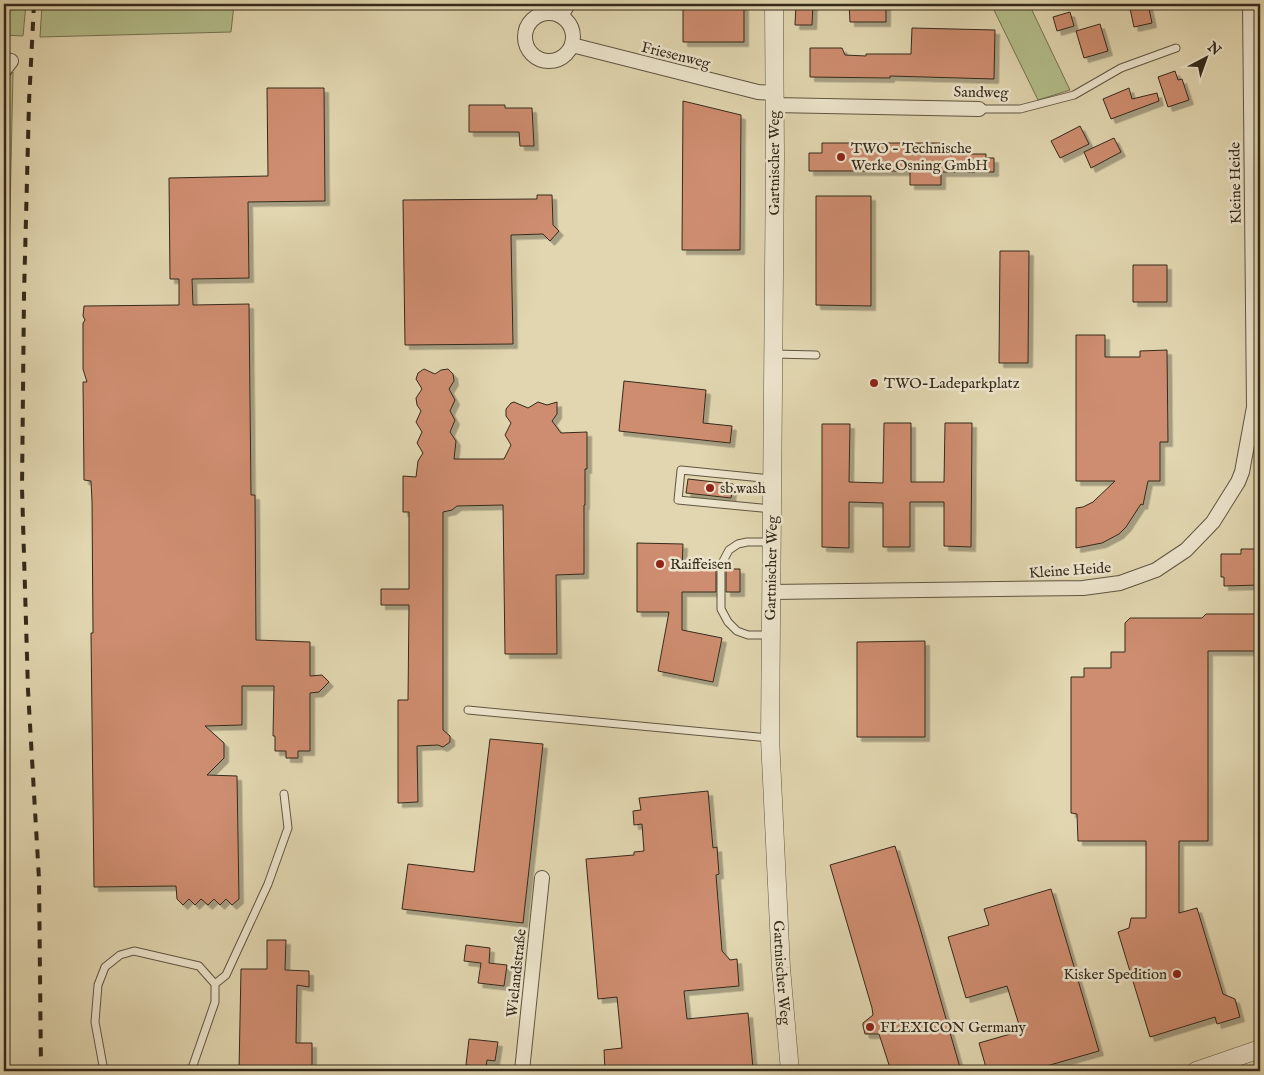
<svg xmlns="http://www.w3.org/2000/svg" width="1264" height="1075" viewBox="0 0 1264 1075" font-family="'IM FELL English',serif">
	<defs>
		<filter id="shadow"><feDropShadow dx="4.5" dy="4.5" stdDeviation="0" flood-color="#0004"/></filter>
	</defs>
	<rect width="100%" height="100%" fill="#e1d6b0"/>
	<filter id="stains"><feTurbulence type="fractalNoise" baseFrequency=".004" numOctaves="4"/><feColorMatrix values="0 0 0 0 .2 0 0 0 0 .09 0 0 0 0 .02 0 0 0 .5 -.17"/></filter>
	<radialGradient id="worn" r=".72"><stop offset=".6" stop-color="#630" stop-opacity="0"/><stop offset="1" stop-color="#630" stop-opacity=".3"/></radialGradient>
	<!-- green -->
	<path fill="#b3be8b" stroke="#747453" d="M4 4H26L23 36 4 35Z
		M42 4H234L231 32 40 37Z
		M991 4H1029L1070 90 1038 100Z
		M13 72 5 445 4 442V83Z
		M1260 1063V1071H1234Z"/>
	<!-- building -->
	<path fill="#ce8d6f" stroke="#342a1b" filter="url(#shadow)" d="M699 4H744V42H683V8H699Z
		M796 4H813L812 25H795Z
		M849 4H886V22H850Z
		M1129 4H1148L1152 23 1134 27Z
		M1070 12 1074 26 1057 31 1053 17Z
		M1100 24 1108 51 1084 58 1076 31Z
		M912 28 995 30 994 79 890 76V78L810 77V48H842L845 55 866 56V54H911Z
		M1175 71 1178 80 1182 79 1189 100 1168 107 1158 77Z
		M267 88H324L325 201 248 202 249 278 192 279 193 305 249 304 251 495H255L256 640 310 642V676L322 675 329 682 319 692 310 693V751H298V758H286V751H275V736H273L274 686H242V725L205 726 224 743V758L207 775 237 776 239 899 232 905 226 899 220 905 214 899 208 905 201 899 195 905 189 899 183 905 177 899 176 886 94 887 91 633H93L92 501 91 481 84 480 83 382H87L83 369V323L85 320 83 316 84 306 179 305V279H170L169 178 268 176Z
		M1129 88 1132 99 1157 93 1159 101 1111 119 1103 99Z
		M683 101 741 115 740 250H682Z
		M469 105H505V108H532L534 146H520L519 132H469Z
		M1080 126 1089 144 1060 158 1051 141Z
		M1114 138 1121 152 1091 168 1084 152Z
		M822 143H943V154H986V158H994V172H941V185H910V171H809V153H822Z
		M537 195H552L553 225 559 231 550 241 543 234 511 235 513 344 405 345 403 200 537 199Z
		M816 196H871V306L816 305Z
		M1000 251H1029L1028 363H999Z
		M1133 265H1167V302H1133Z
		M1076 335H1105V357H1140V351L1167 350 1168 442H1160V481H1148L1143 505 1141 504 1126 527 1119 534 1102 543 1076 548V508L1083 507 1093 502 1115 481H1076Z
		M424 369 435 374 441 370 448 369 453 374 454 381 449 389 455 400 450 411 455 420 450 432 456 441 454 459H504L511 445 505 435 511 423 506 416V409L511 403 514 402 528 408 538 402 547 405 557 402V414L552 421 561 433 587 432V469H585V505H584V574L556 575 557 654H505L503 505 457 506 452 510 443 512V730L450 736V742L443 747 438 745 417 746 418 802 398 803V700H408L409 605H381V589H409V512H403V476L416 477 418 461 423 453 417 443 422 432 416 422 421 411 417 405 416 398 422 389 416 379 418 373Z
		M624 381 706 390 703 423 732 426 730 443 619 431Z
		M884 423H911V482H944L945 423H972L971 547 944 546V502H910V547H883V503L849 502V548L822 547V424H850L849 482 883 483Z
		M688 479 733 484 731 498 686 493Z
		M637 543 683 544 682 568 716 569V592H682V630L722 638 713 682 658 671 669 612H637Z
		M1241 549H1260V585L1224 586V577H1221V554H1241Z
		M726 569H740V592H726Z
		M1206 614H1260V651H1208V841H1179V913L1197 908 1223 994 1235 999 1240 1017 1217 1024 1215 1017 1150 1037 1118 932 1129 928 1131 918H1146V841H1078L1077 814 1071 813V677H1084V668H1111V652H1125V623L1130 618H1202Z
		M925 641V737H857V642Z
		M490 739 543 744 523 923 402 909 408 864 474 872Z
		M708 791 713 848 717 847 719 874 716 875 722 951 730 960 737 959 739 986 684 991 687 1019 748 1013 753 1068 732 1070V1071H643V1070L605 1071 604 1050 622 1048 617 997 598 999 586 859 634 855V852L644 851 642 824 634 825 633 811 641 810 639 798Z
		M895 846 920 928 961 1071H891L879 1034H865L863 1026V1023L873 1015 872 1008 830 865Z
		M1051 889 1099 1051 1029 1071H987L979 1043 1021 1031 1007 986 966 998 948 937 989 925 984 909Z
		M267 940H286L285 970 309 971V987L297 985 296 1043H312V1071H239L241 969H267Z
		M466 945 490 948 489 963 507 965 504 986 478 983 481 963 464 961Z
		M469 1039 498 1042 495 1061 487 1060 486 1067 466 1065Z"/>
	<g fill="none" stroke-linecap="round" stroke-linejoin="round">
		<defs>
			<path id="service" d="M979 109H1020L1074 95 1121 68 1176 48
				M774 354 816 355
				M771 509 678 500 681 470 772 479
				M770 635H748L737 631 728 622 721 609V565L729 550 738 544 747 542H771
				M468 710 769 738
				M215 984 226 975 268 884 288 828 284 794
				M104 1071 95 1022 98 985 105 967 120 955 134 951 199 966 215 984V1002L191 1071"/>
			<path id="minor" d="M525 37a24 24 0 1 1 48 0a24 24 0 1 1-48 0Z
				M561 16 568 4
				M572 45 758 92 774 93
				M4 70 11 61
				M774 105 979 109
				M771 592 1083 588 1120 583 1156 570 1186 550 1213 522 1238 482 1242 472 1254 407 1250 4
				M522 1071 542 878"/>
			<g id="tertiary">
				<path id="s1" d="M774 4 775 156 770 738 781 968 790 1071"/>
				<path d="M1196 1071 1260 1049"/>
			</g>
		</defs>
		<!-- service casing -->
		<use href="#service" stroke="#5f5540" stroke-width="9"/>
		<!-- minor casing -->
		<use href="#minor" stroke="#5f5540" stroke-width="16"/>
		<!-- tertiary casing -->
		<use href="#tertiary" stroke="#5f5540" stroke-width="19"/>
		<!-- service -->
		<use href="#service" stroke="#ece4cc" stroke-width="7"/>
		<!-- minor -->
		<use href="#minor" stroke="#ece4cc" stroke-width="14"/>
		<!-- tertiary -->
		<use href="#tertiary" stroke="#ece4cc" stroke-width="18"/>
		<!-- rail -->
		<path stroke="#342a1b" stroke-width="4" stroke-dasharray="9 9" stroke-linecap="butt" d="M34 4 29 102 24 295 22 488 28 690 39 879 41 1071"/>
	</g>
	<!-- markers -->
	<g fill="#8f2418" stroke="#ece4cc" stroke-width="2">
		<circle cx="841" cy="157" r="5"/>
		<circle cx="874" cy="383" r="5"/>
		<circle cx="710" cy="488" r="5"/>
		<circle cx="660" cy="564" r="5"/>
		<circle cx="1177" cy="974" r="5"/>
		<circle cx="870" cy="1027" r="5"/>
	</g>
	<g text-anchor="middle" stroke-width="5" stroke-linejoin="round" paint-order="stroke">
		<!-- street labels -->
		<g font-size="15" fill="#342a1b" stroke="#ece4cc">
			<text transform="translate(676 55) rotate(14)" y="5">Friesenweg</text>
			<text transform="translate(981 92) rotate(1)" y="5">Sandweg</text>
			<text transform="translate(774 163) rotate(-90)" y="5">Gartnischer Weg</text>
			<text transform="translate(1235 183) rotate(-91)" y="5">Kleine Heide</text>
			<text transform="translate(771 568) rotate(-89)" y="5">Gartnischer Weg</text>
			<text transform="translate(1070 570) rotate(-4)" y="5">Kleine Heide</text>
			<text dy="5" stroke="none"><textPath href="#s1" startOffset="969">Gartnischer Weg</textPath></text>
			<text transform="translate(516 973) rotate(-84)" y="5">Wielandstraße</text>
		</g>
		<!-- poi labels -->
		<g font-size="15" fill="#342a1b" stroke="#ece4cc" text-anchor="start">
			<text x="851" y="153">TWO - Technische<tspan x="851" dy="17">Werke Osning GmbH</tspan></text>
			<text x="884" y="388">TWO-Ladeparkplatz</text>
			<text x="720" y="493">sb.wash</text>
			<text x="670" y="569">Raiffeisen</text>
			<text x="1167" y="979" text-anchor="end">Kisker Spedition</text>
			<text x="880" y="1032">FLEXICON Germany</text>
		</g>
	</g>
	<!-- margin -->
	<rect width="1264" height="1075" fill="none" stroke="#e1d6b0" stroke-width="20"/>
	<rect x="5" y="5" width="1254" height="1065" fill="none" stroke="#342a1b" stroke-width="2.5"/>
	<rect x="10" y="10" width="1244" height="1055" fill="none" stroke="#342a1b"/>
	<!-- north arrow -->
	<g transform="translate(1206 58) rotate(41)" stroke="#ece4cc" stroke-width="4" paint-order="stroke">
	<path d="M0-4L9 19L0 12L-9 19Z" fill="#342a1b"/>
	<text y="-8" font-size="14" font-weight="bold" text-anchor="middle" fill="#342a1b">N</text>
	</g>
	<rect width="100%" height="100%" filter="url(#stains)"/>
	<rect width="100%" height="100%" fill="url(#worn)"/>
</svg>
